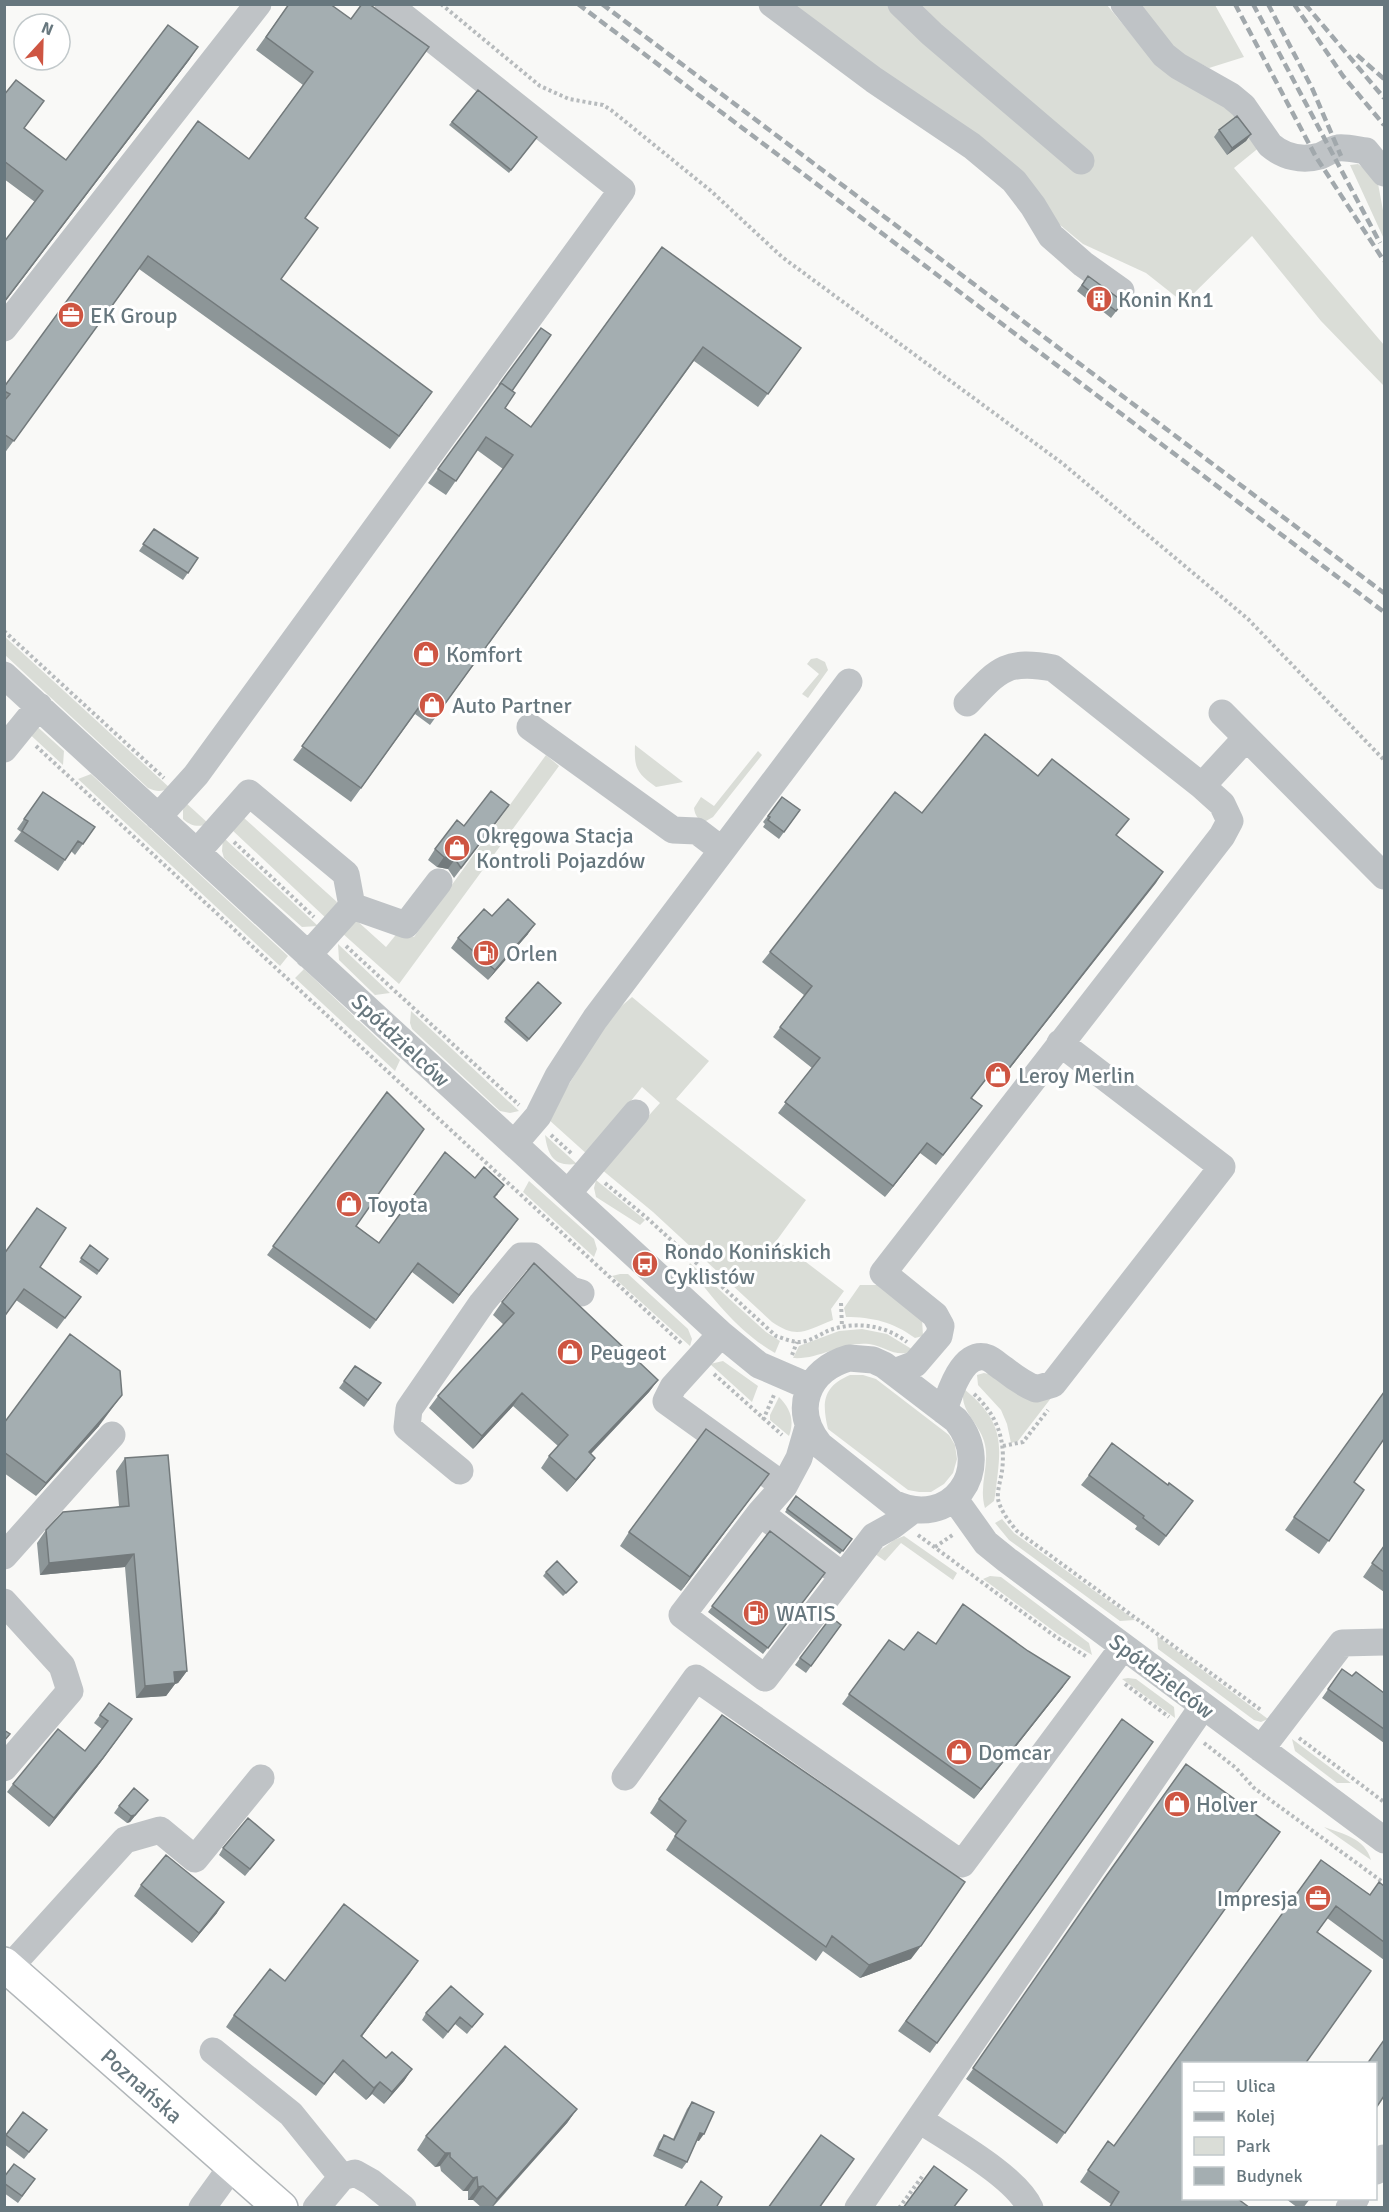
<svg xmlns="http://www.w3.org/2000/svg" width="1389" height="2212" viewBox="0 0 1389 2212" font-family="Signika,sans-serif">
	<rect width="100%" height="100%" fill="#f9f9f7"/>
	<!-- green -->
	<path fill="#daddd7" d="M758 5H1107L1154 62 1228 106 1261 146 1234 168 1384 345V386L1321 321 1252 236 1184 303 1146 273 1083 244 995 171 896 104Z
		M1137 5H1215L1244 57 1209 68 1171 49Z
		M1358 164 1377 178 1384 216V239L1350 165Z
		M4 636 170 788C161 792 157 792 148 788L5 655Z
		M817 658 825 662 828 670 808 698 802 694 819 674 807 664 811 659Z
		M31 721 64 751 63 765 24 729Z
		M635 745 683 782 656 787C637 773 634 769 635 745Z
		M758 751 762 755 713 817 706 821C698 820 695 816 694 808L701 797 714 806Z
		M546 755 559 766 399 984 342 933 355 919 386 947 399 931 414 937Z
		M91 774 288 956 280 966 78 779Z
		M185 802 209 824C198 827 192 827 183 819V810Z
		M244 818 337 902 336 908 328 920 231 829Z
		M223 837 318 926 302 927 224 858 222 851Z
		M338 944 390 993 375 995 339 960Z
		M304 969 400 1060 395 1071 295 978Z
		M632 997 709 1061 676 1099 806 1200 777 1240 844 1291 831 1309 833 1320C806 1330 798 1340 772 1322L653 1212 601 1169 660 1103 642 1087 588 1155 548 1119 610 1016Z
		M411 1011 519 1111 510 1113 500 1111 412 1029 410 1023Z
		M545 1135 577 1164C554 1167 548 1156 545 1135Z
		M596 1180 645 1220 640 1225 596 1197 594 1188Z
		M529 1181 594 1239 597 1249 594 1257 523 1192Z
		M690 1263 766 1332 780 1341 775 1353C737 1331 715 1300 688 1267Z
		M620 1274H628L688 1329 692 1339 690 1346 612 1276Z
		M860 1285H878L922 1319 923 1336 915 1338C893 1322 872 1317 846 1317L844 1308Z
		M862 1329 887 1334 915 1351C893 1358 888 1347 869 1344 843 1341 819 1360 793 1358L799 1346 839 1331Z
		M723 1361 758 1386 752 1402 710 1364Z
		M984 1373 1058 1389 1018 1441 1011 1443 1007 1424 1001 1410 978 1385 977 1375Z
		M850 1375H863L876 1379 949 1435 955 1445 957 1459 953 1473 944 1484 931 1492H919L908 1490 828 1429C822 1403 822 1387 850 1375Z
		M964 1389C1007 1424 1001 1447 995 1496L994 1501 985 1508C978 1485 991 1464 984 1441 979 1423 958 1409 964 1389Z
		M779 1397C790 1408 795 1420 789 1436L770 1420V1415Z
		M1002 1519 1014 1533 1135 1620 1120 1621 1009 1540 995 1523Z
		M904 1536 957 1573 953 1580 901 1543 885 1561 875 1554 894 1540Z
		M990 1576 1001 1577 1089 1643 1092 1655 1058 1634 983 1579Z
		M1157 1636 1268 1719 1261 1722 1254 1720 1158 1649Z
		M1128 1678 1136 1679 1174 1707 1175 1718 1122 1679Z
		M1292 1739 1351 1783H1337L1295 1751Z
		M1324 1827C1343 1834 1365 1838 1371 1860Z"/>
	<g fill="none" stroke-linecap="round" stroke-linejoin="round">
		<defs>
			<g id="major">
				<path id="s1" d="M4 1964 281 2208"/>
			</g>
		</defs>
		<!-- major casing -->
		<use href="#major" stroke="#b1b6b9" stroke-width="36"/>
		<!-- path -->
		<path stroke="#b7bbbd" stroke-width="4" stroke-dasharray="3 3" stroke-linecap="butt" d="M441 4 540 86 569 99 603 105 611 110 711 191 782 257 1062 463 1248 619 1384 760
			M4 631 164 778
			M36 746 682 1344
			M234 842 314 917
			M346 946 519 1105
			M551 1135 572 1154
			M605 1183 647 1218 776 1336C783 1338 791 1342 799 1342 810 1342 820 1334 830 1330 856 1321 885 1325 907 1342
			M841 1303 842 1327
			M792 1355 797 1342
			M714 1374 782 1435
			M974 1394C997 1415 1006 1440 1002 1471 1001 1479 997 1490 998 1499 1000 1510 1010 1523 1017 1531L1261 1710
			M763 1420 774 1395
			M1003 1446 1023 1442 1048 1410
			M918 1535 1056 1637 1087 1657
			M935 1547 954 1534
			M1125 1684 1169 1717
			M1299 1738 1384 1802
			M1204 1743 1236 1768 1254 1788 1384 1883
			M899 2208 924 2174"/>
		<!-- minor -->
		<path stroke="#bfc3c6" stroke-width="27" d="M772 4 874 80 972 146 1014 181 1033 206 1051 236 1083 264 1121 291
			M901 4 932 34 1081 161
			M1124 4 1164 55 1178 66 1231 96 1243 106 1270 145C1284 157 1302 161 1320 156 1325 154 1332 149 1338 148 1346 147 1358 150 1366 151L1384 173
			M4 328 258 4
			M4 675 721 1334 759 1365 810 1387
			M967 703C998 670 1006 659 1053 668L1202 786
			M1222 713 1384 876
			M530 727 673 830 697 831 722 850
			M4 749 39 706
			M158 817 196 775 622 190 388 4
			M197 852 249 793 346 874 352 906 308 955
			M352 906 406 925 439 882
			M514 1144 538 1116 558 1076 595 1019 849 682
			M568 1193 636 1113
			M721 1334 673 1387 666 1401 784 1486
			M849 1358 873 1360 884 1365 956 1420C996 1469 951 1531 893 1503L820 1445C791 1410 807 1370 849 1358Z
			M894 1372 915 1364 939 1336 941 1326 935 1315 883 1273 1222 836 1230 821 1222 804 1202 786 1246 738
			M944 1411C949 1394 963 1348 988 1358 993 1360 999 1366 1004 1369 1014 1377 1024 1384 1036 1389L1053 1384 1222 1167 1060 1043
			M808 1427 799 1458 784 1486 760 1513 682 1615 765 1678 874 1536 892 1526 913 1510
			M460 1471 407 1427 409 1409 482 1303 521 1256H532L571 1290 581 1293
			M954 1498 986 1543 1007 1560 1384 1840
			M760 1513 843 1576
			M4 1556 112 1435
			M4 1602 62 1666 70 1691 4 1768
			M1261 1749 1342 1643 1384 1642
			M625 1777 696 1678 962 1864 1123 1647
			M9 1968 125 1840 160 1830 195 1859 261 1778
			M213 2051 291 2114 342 2177
			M920 2120C948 2139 1017 2177 1030 2208
			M1376 2171 1384 2158
			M202 2208 233 2165
			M316 2208 342 2177 355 2173 371 2182 403 2208
			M858 2208 1203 1706
			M1349 2208 1356 2198"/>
		<!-- major -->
		<use href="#major" stroke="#fff" stroke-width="33"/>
		<!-- rail -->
		<path stroke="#a1a8ac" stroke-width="4.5" stroke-dasharray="9 4.5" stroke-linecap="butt" d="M578 4 1384 612
			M602 4 1384 593
			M1235 4 1316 157 1384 261
			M1253 4 1380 243
			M1268 4 1312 88 1341 156
			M1294 4 1343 76 1384 125
			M1305 4 1384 98
			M1357 55 1384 79"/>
	</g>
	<!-- wall -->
	<path fill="#8d9698" d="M289 4H330L305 219 281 280 423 405 390 449 139 269 4 454V387L249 159 303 85 256 50Z
		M190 59 4 303V242L35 202 4 179V95L44 101 24 128 66 160Z
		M478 90 537 137 509 173 449 125Z
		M1219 130 1251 134 1246 141 1227 155 1214 137Z
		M662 247 801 348 758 407 694 361 430 725 415 714 351 802 293 760 503 469 477 450 446 495 428 483 541 328 505 408 531 427Z
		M1088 276 1117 297 1125 300 1111 318 1077 291Z
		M154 529 198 558 183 580 139 551Z
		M43 792 95 827 75 855 71 851 58 871 14 841 21 832 17 829Z
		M782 797 800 810 779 839 763 827 765 824 763 822Z
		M922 813 1117 836 1163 872 999 1082 990 1075 972 1098 982 1106 936 1165 920 1153 885 1197 778 1113 812 1068 773 1037 804 995 762 962 770 952Z
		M502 815 454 878 448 869 437 867 428 860 435 849 464 826Z
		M492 916 528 934 488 980 451 948 458 938Z
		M559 1006 527 1042 504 1022 506 1018Z
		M387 1092 356 1226 379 1243 475 1178 498 1194 494 1198 518 1219 453 1304 412 1272 370 1329 267 1255Z
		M90 1245 108 1259 97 1275 79 1262Z
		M40 1267 81 1297 57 1329 16 1300Z
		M502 1302 658 1380 649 1392 591 1454 595 1458 586 1470 567 1492 541 1468 549 1456 558 1446 513 1406 473 1449 429 1408 438 1396 504 1325 493 1315Z
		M355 1366 381 1383 364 1407 339 1388Z
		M1384 1392 1354 1482 1364 1490 1319 1554 1285 1530Z
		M4 1423 99 1426 36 1496 4 1473Z
		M125 1458 187 1671 178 1683 175 1684 166 1696 136 1698 125 1567 40 1575 37 1543 46 1530 119 1506 116 1471Z
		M1089 1475 1168 1485 1193 1501 1159 1546 1135 1529 1137 1526 1081 1485Z
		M759 1487 681 1591 620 1546 629 1532Z
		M796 1496 852 1539 840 1554 785 1512Z
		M770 1531 821 1579 763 1654 708 1612Z
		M1384 1546V1592L1363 1577Z
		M546 1572 575 1585 563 1596 543 1576Z
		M841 1625 806 1673 795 1665 800 1658Z
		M889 1640 904 1650 936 1644 1063 1687 974 1799 842 1704Z
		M1342 1669 1352 1676 1384 1693V1743L1322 1698Z
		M100 1715 132 1719 97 1767 49 1827 7 1792 13 1784 85 1751 102 1729 94 1723Z
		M1122 1719 1153 1742 930 2053 898 2031Z
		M659 1799 911 1959 860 1978 823 1951 816 1961 666 1850 676 1834 650 1813Z
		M148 1800 130 1822 127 1823 114 1813 119 1806Z
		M1280 1832 1057 2144 966 2079 1104 1879Z
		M269 1847 245 1876 219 1855 223 1848Z
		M1321 1860 1370 1895 1384 1886V1960L1327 1918 1317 1933 1184 2199 1111 2204 1080 2182 1108 2141 1114 2146Z
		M141 1885 217 1913 192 1943 134 1896Z
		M418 1961 362 2036 386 2058 412 2069 404 2081 384 2104 372 2094 366 2100 334 2072 316 2096 226 2027 234 2015 285 1981Z
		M426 2013 483 2014 467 2034 455 2024 443 2039 422 2020Z
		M692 2102 699 2141 697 2140 687 2162 682 2169 653 2156 659 2142 664 2135 673 2139 687 2109Z
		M577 2109 567 2123 492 2208H482L473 2200H468V2191H463L441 2171 440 2166 435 2167 417 2150 426 2136Z
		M23 2112 47 2130 24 2159 4 2144V2136Z
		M4 2177 35 2179 18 2203 4 2193Z
		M1286 2199H1310L1303 2208H1298Z"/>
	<!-- shaded-wall -->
	<path fill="#737a7c" d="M198 47 190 59 4 303V302Z
		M1251 134 1246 141 1227 155 1232 148Z
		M444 857 455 859 448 869 437 867Z
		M1163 872 1156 883 999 1082 1006 1072Z
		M535 924 528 934 488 980 495 970Z
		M927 1143 920 1153 885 1197 893 1186Z
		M518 1219 512 1228 453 1304 459 1295Z
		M658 1380 649 1392 580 1465 589 1452Z
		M522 1393 513 1406 473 1449 482 1436Z
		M122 1395 99 1426 36 1496 46 1483Z
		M595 1458 586 1470 567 1492 576 1480Z
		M769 1474 759 1487 681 1591 690 1577Z
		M134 1554 125 1567 40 1575 49 1563Z
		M187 1671 178 1683 175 1684 166 1696 136 1698 145 1686 174 1672Z
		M1070 1677 1063 1687 974 1799 981 1789Z
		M132 1719 97 1767 49 1827 54 1818Z
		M148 1800 130 1822 127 1823 131 1816Z
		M224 1902 217 1913 192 1943 199 1933Z
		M921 1946 911 1959 860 1978 869 1965Z
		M418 1961 410 1973 353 2048 361 2036Z
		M412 2069 404 2081 384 2104 392 2092Z
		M380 2082 372 2094 366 2100 374 2088Z
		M577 2109 567 2123 491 2208 497 2199Z
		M700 2133 704 2134 699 2141 695 2140Z
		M445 2153H450L440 2166 435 2167Z
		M477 2177 468 2191H463L473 2178Z
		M483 2186 473 2200H468L478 2187Z"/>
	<!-- building -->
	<path fill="#a4aeb1" stroke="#737a7c" stroke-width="1.5" d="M289 4H330L351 19 362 4H369L429 47 305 218 318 228 281 279 432 392 399 436 148 256 14 441 4 434V401L10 394 4 391V387L198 121 249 159 313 72 266 37Z
		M168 25 198 47 4 302V242L43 191 4 161V95L16 80 44 101 24 128 66 160Z
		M478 90 537 137 511 170 452 122Z
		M1237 116 1251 134 1232 148 1219 130Z
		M662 247 801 348 768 394 703 347 439 712 424 700 361 788 302 746 513 455 486 437 456 481 438 469 501 383 515 393 505 408 531 427Z
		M1088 276 1117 297 1125 300 1116 311 1082 285Z
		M541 328 551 335 512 391 501 383 499 385Z
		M154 529 198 558 188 573 143 544Z
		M985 734 1038 776 1052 759 1129 819 1116 835 1163 872 1006 1072 997 1065 971 1098 982 1106 943 1155 927 1143 893 1186 785 1102 820 1058 780 1027 812 986 770 952 895 792 922 813Z
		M491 791 509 805 461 868 455 859 444 857 435 849 457 820 464 826Z
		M43 792 95 827 83 844 78 841 65 860 22 831 28 821 24 819Z
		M782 797 800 810 784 832 768 820 770 817 768 816Z
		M508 899 535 924 495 970 458 938 484 909 492 916Z
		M538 982 561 1003 529 1039 506 1018Z
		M387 1092 424 1129 356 1226 379 1243 445 1152 475 1178 484 1167 504 1185 494 1197 518 1219 459 1295 418 1263 376 1320 273 1246Z
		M37 1208 66 1228 40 1267 81 1297 65 1318 24 1289 4 1317V1254Z
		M90 1245 108 1259 99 1271 81 1258Z
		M534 1263 658 1380 589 1452 595 1458 576 1480 549 1456 568 1435 522 1393 482 1436 438 1396 514 1313 502 1302Z
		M70 1334 120 1371 122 1395 108 1412 46 1483 4 1452V1423Z
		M355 1366 381 1383 368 1400 344 1381Z
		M1384 1392V1439L1354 1482 1364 1490 1329 1541 1294 1517Z
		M706 1429 769 1474 690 1577 629 1532Z
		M1112 1443 1168 1485 1169 1483 1193 1501 1166 1536 1143 1518 1144 1516 1089 1475Z
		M168 1455 187 1671 174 1672 175 1683 145 1686 134 1554 49 1563 46 1530 63 1512 129 1506 125 1458Z
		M796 1496 852 1539 843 1551 787 1509Z
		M770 1531 825 1573 768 1648 712 1606Z
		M1384 1546V1572L1372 1563Z
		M557 1561 577 1582 566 1593 546 1572Z
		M963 1604 1028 1651 1070 1677 981 1789 849 1694 889 1640 904 1650 918 1632 936 1644Z
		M831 1617 841 1625 811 1666 800 1658Z
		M1342 1669 1352 1676 1356 1672 1384 1693V1729L1328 1689Z
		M109 1703 132 1719 103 1758 54 1818 13 1784 58 1729 85 1751 108 1721 100 1715Z
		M722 1715 965 1882 921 1946 869 1965 832 1936 826 1947 675 1836 686 1821 659 1799Z
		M1122 1719 1153 1742 937 2043 906 2021Z
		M4 1730 10 1734 4 1741Z
		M1186 1764 1280 1832 1065 2133 973 2068 1104 1879Z
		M134 1788 148 1800 135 1815 131 1816 119 1806Z
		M248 1818 274 1840 250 1869 223 1848Z
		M166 1855 224 1902 199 1933 141 1885Z
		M1321 1860 1370 1895 1379 1882 1384 1886V1942L1336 1906 1317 1932 1371 1971 1305 2064H1184V2199H1238L1250 2208H1109L1119 2192 1088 2170 1108 2141 1114 2146Z
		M344 1904 418 1961 361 2036 386 2058 392 2052 412 2069 392 2092 380 2082 374 2088 343 2060 324 2084 234 2015 270 1969 285 1981Z
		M451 1986 483 2014 472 2027 460 2017 448 2032 426 2013Z
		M1384 2040V2096L1376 2108V2064H1367Z
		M505 2046 577 2109 497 2199 483 2186 478 2187 477 2177 473 2178 450 2157V2153H445L426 2136Z
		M692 2102 714 2112 704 2134 700 2133 687 2162 658 2149 664 2135 674 2140Z
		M23 2112 47 2130 29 2152 6 2135Z
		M821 2135 854 2159 819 2208H768Z
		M14 2164 35 2179 22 2196 4 2183V2177Z
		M934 2166 967 2190 953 2208H903Z
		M701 2181 722 2197 716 2208H684Z"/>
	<!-- icons -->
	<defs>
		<symbol id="building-disc" viewBox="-11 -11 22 22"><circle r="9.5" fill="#ce5542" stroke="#fff"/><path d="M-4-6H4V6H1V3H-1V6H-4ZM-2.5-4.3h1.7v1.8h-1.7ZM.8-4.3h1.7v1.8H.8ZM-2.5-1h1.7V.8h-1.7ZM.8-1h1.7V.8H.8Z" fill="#fff"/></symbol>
		<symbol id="office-disc" viewBox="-11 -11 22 22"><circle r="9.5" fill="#ce5542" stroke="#fff"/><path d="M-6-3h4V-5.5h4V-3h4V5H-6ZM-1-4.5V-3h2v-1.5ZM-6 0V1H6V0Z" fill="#fff"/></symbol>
		<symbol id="shop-disc" viewBox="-11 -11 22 22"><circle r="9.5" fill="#ce5542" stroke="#fff"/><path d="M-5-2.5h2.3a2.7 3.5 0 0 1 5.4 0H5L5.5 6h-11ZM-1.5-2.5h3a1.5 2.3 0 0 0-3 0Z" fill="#fff"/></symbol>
		<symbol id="fuel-disc" viewBox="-11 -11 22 22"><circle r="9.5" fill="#ce5542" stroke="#fff"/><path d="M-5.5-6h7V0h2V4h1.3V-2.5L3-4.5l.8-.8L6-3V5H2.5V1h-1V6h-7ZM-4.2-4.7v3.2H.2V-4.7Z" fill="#fff"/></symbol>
		<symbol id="bus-disc" viewBox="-11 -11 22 22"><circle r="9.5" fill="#ce5542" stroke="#fff"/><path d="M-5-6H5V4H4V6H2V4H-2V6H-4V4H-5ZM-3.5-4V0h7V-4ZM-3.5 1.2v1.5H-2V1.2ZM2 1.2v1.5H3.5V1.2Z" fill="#fff"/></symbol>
	</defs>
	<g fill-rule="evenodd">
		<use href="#building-disc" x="1084" y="284" width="30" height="30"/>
		<use href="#office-disc" x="56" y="300" width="30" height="30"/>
		<use href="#shop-disc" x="411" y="639" width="30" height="30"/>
		<use href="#shop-disc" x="417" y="690" width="30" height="30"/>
		<use href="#shop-disc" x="442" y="833" width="30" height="30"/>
		<use href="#fuel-disc" x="471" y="938" width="30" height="30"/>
		<use href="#shop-disc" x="983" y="1060" width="30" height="30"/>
		<use href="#shop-disc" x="334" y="1189" width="30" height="30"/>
		<use href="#bus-disc" x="630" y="1249" width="30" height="30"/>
		<use href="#shop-disc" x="555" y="1337" width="30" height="30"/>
		<use href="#fuel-disc" x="741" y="1598" width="30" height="30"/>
		<use href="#shop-disc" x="944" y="1737" width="30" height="30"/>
		<use href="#shop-disc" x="1162" y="1789" width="30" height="30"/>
		<use href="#office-disc" x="1303" y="1883" width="30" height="30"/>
	</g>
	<g text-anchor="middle" stroke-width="6" stroke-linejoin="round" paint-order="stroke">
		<!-- poi labels -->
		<g font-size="22" fill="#67777e" stroke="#fff" text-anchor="start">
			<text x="1118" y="307">Konin Kn1</text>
			<text x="90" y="323">EK Group</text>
			<text x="446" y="662">Komfort</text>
			<text x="452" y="713">Auto Partner</text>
			<text x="476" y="843">Okręgowa Stacja<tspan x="476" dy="25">Kontroli Pojazdów</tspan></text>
			<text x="506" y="961">Orlen</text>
			<text x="1018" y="1083">Leroy Merlin</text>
			<text x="368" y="1212">Toyota</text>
			<text x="664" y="1259">Rondo Konińskich<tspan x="664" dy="25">Cyklistów</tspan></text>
			<text x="590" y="1360">Peugeot</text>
			<text x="776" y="1621">WATIS</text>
			<text x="978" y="1760">Domcar</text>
			<text x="1196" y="1812">Holver</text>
			<text x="1298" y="1906" text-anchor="end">Impresja</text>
		</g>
		<!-- street labels -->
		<g font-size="22" fill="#67777e" stroke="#fff">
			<text transform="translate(401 1040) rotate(43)" y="8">Spółdzielców</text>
			<text transform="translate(1162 1676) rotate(37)" y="8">Spółdzielców</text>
			<text dy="8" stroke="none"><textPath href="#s1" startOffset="184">Poznańska</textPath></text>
		</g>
	</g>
	<!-- border -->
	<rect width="1389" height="2212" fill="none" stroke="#67777e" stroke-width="12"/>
	<!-- legend -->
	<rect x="1182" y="2062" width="195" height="138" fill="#ffffff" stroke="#c2c9cb" stroke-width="1.5"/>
	<rect x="1194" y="2082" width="30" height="9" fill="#ffffff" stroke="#c2c9cb" stroke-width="1.5"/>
	<text x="1236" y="2092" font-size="18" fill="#67777e">Ulica</text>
	<rect x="1194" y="2112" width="30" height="9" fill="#a1a8ac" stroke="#c2c9cb" stroke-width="1.5"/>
	<text x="1236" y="2122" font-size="18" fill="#67777e">Kolej</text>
	<rect x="1194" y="2137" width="30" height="18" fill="#daddd7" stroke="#c2c9cb" stroke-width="1.5"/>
	<text x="1236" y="2152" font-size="18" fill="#67777e">Park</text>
	<rect x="1194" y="2167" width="30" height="18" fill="#a4aeb1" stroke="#c2c9cb" stroke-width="1.5"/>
	<text x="1236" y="2182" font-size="18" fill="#67777e">Budynek</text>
	<!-- north arrow -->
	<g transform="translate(42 42) rotate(22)"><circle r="28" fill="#ffffff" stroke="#c2c9cb" stroke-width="1.5"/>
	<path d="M0-4.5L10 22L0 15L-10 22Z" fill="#ce5542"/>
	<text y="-9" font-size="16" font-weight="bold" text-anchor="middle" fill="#67777e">N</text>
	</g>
</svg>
